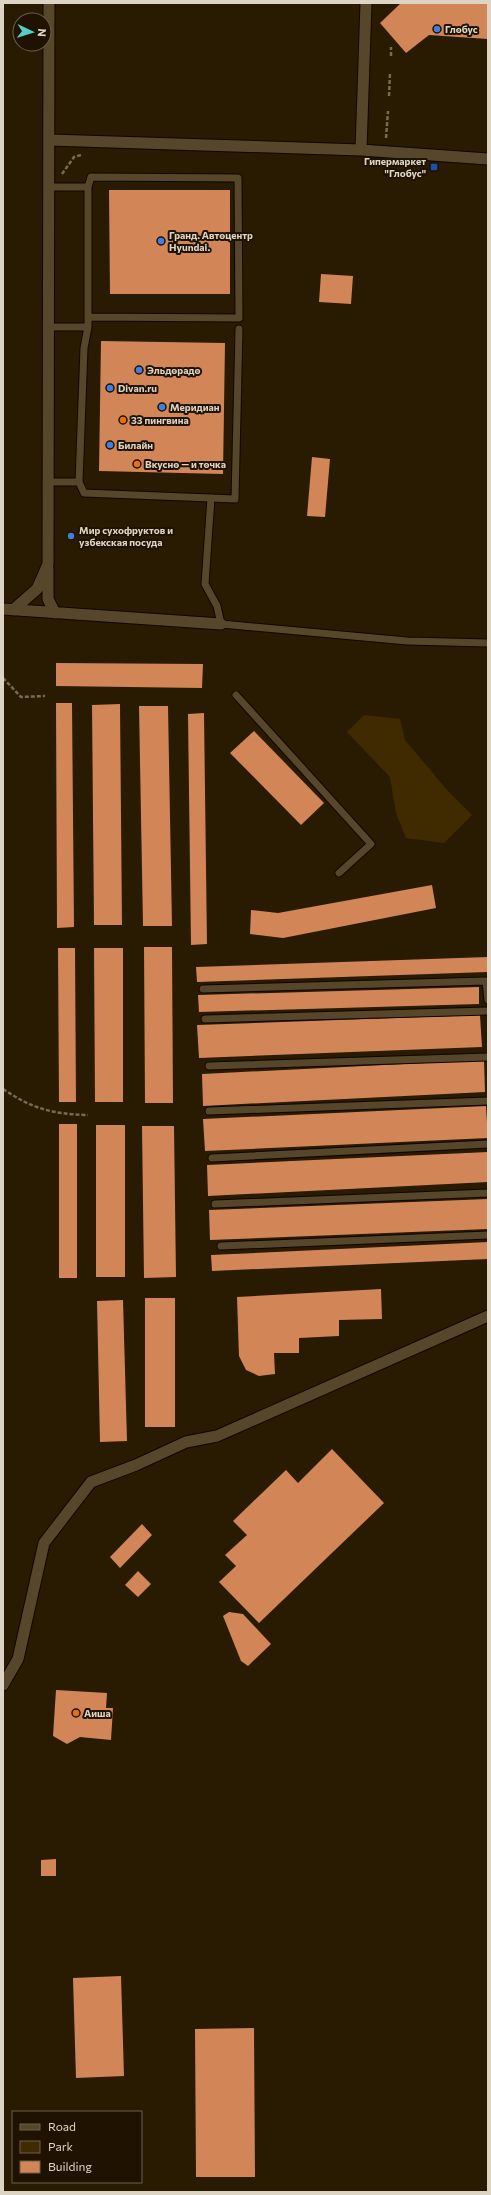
<svg xmlns="http://www.w3.org/2000/svg" width="491" height="2195" viewBox="0 0 491 2195" font-family="Commissioner,sans-serif">
	<rect width="100%" height="100%" fill="#291b01"/>
	<!-- green -->
	<path fill="#402b00" d="M364 715 400 719 405 740 447 790 472 815 444 843 406 838 396 813 390 777 347 732Z"/>
	<!-- building -->
	<path fill="#d28557" d="M401 3H488V39L429 35 406 53 380 23Z
		M109 190H230V294H110Z
		M321 274 353 276 351 304 319 302Z
		M101 341 225 343 223 474 99 471Z
		M312 457 330 459 325 517 307 516Z
		M56 663 203 664 202 688 56 686Z
		M56 703H72L74 927 57 928Z
		M120 704 122 925H94L92 705Z
		M139 706H168L172 926H143Z
		M204 713 207 944 191 945 188 714Z
		M254 731 324 803 301 825 230 753Z
		M432 885 436 908 283 938 250 934 251 910 278 913Z
		M144 947H172L173 1103H145Z
		M58 948H75L76 1102H59Z
		M94 948H123V1102H95Z
		M488 957V972L197 982 196 967Z
		M479 987V1004L199 1012 198 995Z
		M480 1015 482 1047 199 1058 197 1025Z
		M484 1060 485 1092 203 1106 202 1074Z
		M486 1106 488 1138 205 1151 203 1119Z
		M59 1124H77V1278H59Z
		M96 1125H125V1277H96Z
		M142 1126H174L176 1277 144 1278Z
		M488 1152V1182L208 1196 207 1165Z
		M488 1199V1229L210 1240 209 1210Z
		M488 1242V1259L212 1271 211 1255Z
		M381 1289 382 1319 339 1320V1336L299 1338V1353H274L275 1374 259 1376 246 1370 239 1356 237 1297Z
		M145 1298H175V1427H145Z
		M123 1300 127 1441 100 1442 97 1301Z
		M332 1449 384 1503 259 1623 219 1582 236 1566 225 1555 247 1535 233 1521 286 1470 298 1483Z
		M142 1524 152 1535 120 1568 110 1557Z
		M138 1571 151 1584 138 1597 125 1585Z
		M229 1612 243 1614 271 1644 248 1666 241 1661 223 1616Z
		M56 1690 107 1693 106 1708H113L111 1740 80 1737 67 1744 53 1736Z
		M56 1859V1876H41V1860Z
		M121 1976 124 2076 76 2078 73 1978Z
		M254 2028 255 2177H196L195 2029Z"/>
	<g fill="none" stroke-linecap="round" stroke-linejoin="round">
		<defs>
			<path id="service" d="M88 187 91 177 238 178 239 318 88 317
				M49 327H88V187H50
				M48 482H79L84 348 88 327
				M79 482 84 493 235 499 239 329
				M211 498 205 584 217 606 221 624 407 641 488 643
				M236 695 371 844 339 873
				M203 989 486 981 488 1000
				M205 1019 488 1011
				M209 1066 488 1057
				M209 1111 488 1101
				M212 1158 488 1144
				M215 1204 488 1193
				M221 1246 488 1235"/>
			<path id="minor" d="M50 140 361 150 488 159
				M361 150 366 3
				M48 569V599L55 613
				M3 609 221 624
				M13 610 37 589 48 564 49 3
				M3 1685 18 1659 44 1543 91 1482 136 1465 186 1442 217 1436 488 1316"/>
		</defs>
		<!-- service casing -->
		<use href="#service" stroke="#110500" stroke-width="9"/>
		<!-- minor casing -->
		<use href="#minor" stroke="#110500" stroke-width="13"/>
		<!-- path -->
		<path stroke="#776b55" stroke-width="2.5" stroke-dasharray="4 2" stroke-linecap="butt" d="M391 56V47
			M389 96 390 73
			M386 138 388 111
			M62 174 74 157 81 155
			M3 678 21 697 45 696
			M3 1089C33 1109 52 1114 88 1115"/>
		<!-- service -->
		<use href="#service" stroke="#56472b" stroke-width="7"/>
		<!-- minor -->
		<use href="#minor" stroke="#56472b" stroke-width="11"/>
	</g>
	<!-- markers -->
	<g fill="#3f7fe0" stroke="#1f1200" stroke-width="1.5">
		<circle cx="437" cy="29" r="4"/>
		<circle cx="161" cy="241" r="4"/>
		<circle cx="139" cy="370" r="4"/>
		<circle cx="110" cy="388" r="4"/>
		<circle cx="162" cy="407" r="4"/>
		<circle cx="110" cy="445" r="4"/>
		<circle cx="71" cy="536" r="4"/>
	</g>
	<rect fill="#1a4fb4" stroke="#1f1200" stroke-width="1.5" x="430" y="163" width="8" height="8" rx="2"/>
	<g fill="#e8710a" stroke="#1f1200" stroke-width="1.5">
		<circle cx="123" cy="420" r="4"/>
		<circle cx="137" cy="464" r="4"/>
		<circle cx="76" cy="1713" r="4"/>
	</g>
	<g text-anchor="middle" stroke-width="4" stroke-linejoin="round" paint-order="stroke">
		<!-- poi labels -->
		<g font-size="10" font-weight="bold" fill="#ddd4c4" stroke="#1f1200" text-anchor="start">
			<text x="445" y="33">Глобус</text>
			<text x="426" y="165" text-anchor="end">Гипермаркет<tspan x="426" dy="12">"Глобус"</tspan></text>
			<text x="169" y="239">Гранд. Автоцентр<tspan x="169" dy="12">Hyundai.</tspan></text>
			<text x="147" y="374">Эльдорадо</text>
			<text x="118" y="392">Divan.ru</text>
			<text x="170" y="411">Меридиан</text>
			<text x="131" y="424">33 пингвина</text>
			<text x="118" y="449">Билайн</text>
			<text x="145" y="468">Вкусно — и точка</text>
			<text x="79" y="534">Мир сухофруктов и<tspan x="79" dy="12">узбекская посуда</tspan></text>
			<text x="84" y="1717">Аиша</text>
		</g>
	</g>
	<!-- border -->
	<rect width="491" height="2195" fill="none" stroke="#ddd4c4" stroke-width="8"/>
	<!-- legend -->
	<rect x="12" y="2111" width="130" height="72" fill="#1f1200" stroke="#6b604e"/>
	<rect x="20" y="2124" width="20" height="6" fill="#56472b" stroke="#6b604e"/>
	<text x="48" y="2131" font-size="12" fill="#ddd4c4">Road</text>
	<rect x="20" y="2141" width="20" height="12" fill="#402b00" stroke="#6b604e"/>
	<text x="48" y="2151" font-size="12" fill="#ddd4c4">Park</text>
	<rect x="20" y="2161" width="20" height="12" fill="#d28557" stroke="#6b604e"/>
	<text x="48" y="2171" font-size="12" fill="#ddd4c4">Building</text>
	<!-- north arrow -->
	<g transform="translate(32 32) rotate(94)"><circle r="19" fill="#1f1200" stroke="#6b604e"/>
	<path d="M0-3L7 15L0 10L-7 15Z" fill="#56cec3"/>
	<text y="-6" font-size="11" font-weight="bold" text-anchor="middle" fill="#ddd4c4">N</text>
	</g>
</svg>
